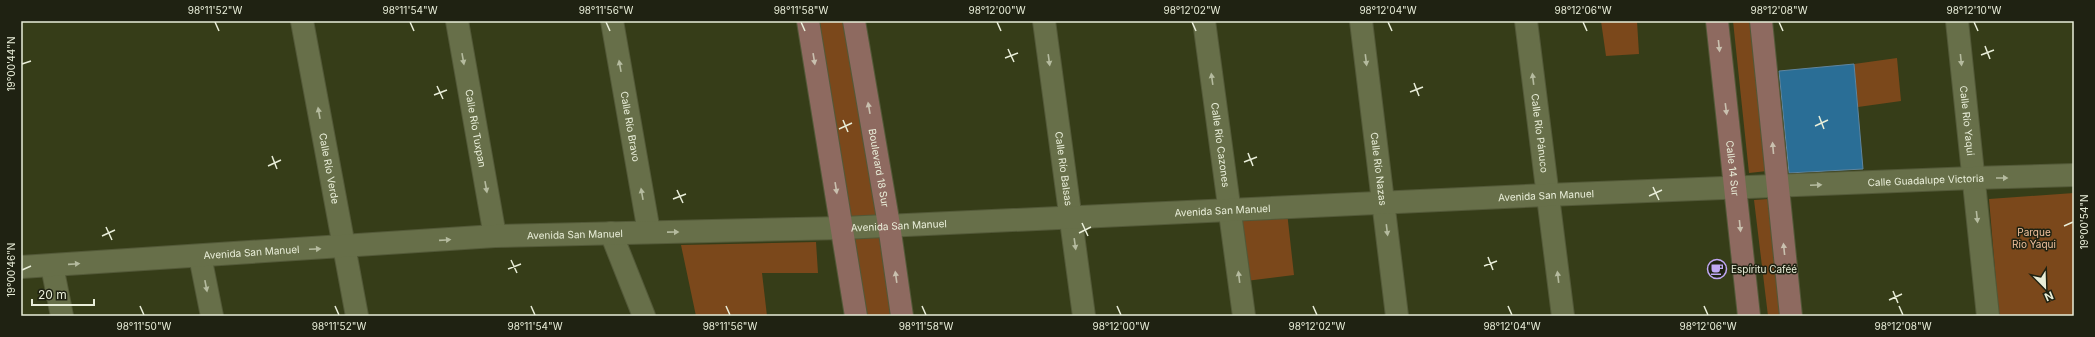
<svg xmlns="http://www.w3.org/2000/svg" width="2095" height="337" viewBox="0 0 2095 337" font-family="Inter,sans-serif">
	<rect width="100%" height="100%" fill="#363d18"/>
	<!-- green -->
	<path fill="#7b481b" d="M808 21H854L902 316H856Z
		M1601 21H1637L1639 54 1606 56Z
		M1733 21H1752L1767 171 1749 173Z
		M1897 58 1901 101 1858 107 1854 64Z
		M2074 193V316H1999L1989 199Z
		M1768 199 1781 316H1768L1754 200Z
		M1287 212 1294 275 1238 282 1231 219Z
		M816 242 818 273H762L767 316H696L681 245Z"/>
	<!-- building -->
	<path fill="#2a6e96" stroke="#5f859f" d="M1854 64 1863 169 1789 173 1779 71Z"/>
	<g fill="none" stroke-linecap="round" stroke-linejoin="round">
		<defs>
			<g id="street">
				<path id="s1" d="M302 21 357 316"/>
				<path id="s2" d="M457 21 495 236"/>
				<path id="s3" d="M612 21 649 232"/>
				<path id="s4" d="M1044 21 1084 316"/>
				<path id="s5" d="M1204 21 1244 316"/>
				<path id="s6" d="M1361 21 1397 316"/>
				<path id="s7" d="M1526 21 1563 316"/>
				<path id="s8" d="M1957 21 1988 316"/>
				<path d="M611 233 644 316"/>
				<path d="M200 256 212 316"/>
				<path d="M52 266 62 316"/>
				<path id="s9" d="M21 267 495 236 843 228 1547 195 1973 178 2074 175"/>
			</g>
			<g id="secondary">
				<path d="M808 21 856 316"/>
				<path id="s10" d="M854 21 889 225 902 316"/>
				<path id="s11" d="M1717 21 1749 316"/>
				<path d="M1761 21 1791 316"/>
			</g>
		</defs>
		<!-- street casing -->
		<use href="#street" stroke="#535938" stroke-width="24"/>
		<!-- secondary casing -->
		<use href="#secondary" stroke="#535938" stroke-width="24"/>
		<!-- street -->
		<use href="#street" stroke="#676f49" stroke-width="22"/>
		<!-- secondary -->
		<use href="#secondary" stroke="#8e6a60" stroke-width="22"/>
	</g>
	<!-- one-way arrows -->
	<defs><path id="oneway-solid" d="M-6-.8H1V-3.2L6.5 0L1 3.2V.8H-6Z"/></defs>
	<g fill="#c9c0af">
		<use href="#oneway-solid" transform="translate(1719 46) rotate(84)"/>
		<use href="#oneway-solid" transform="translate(814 59) rotate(81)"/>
		<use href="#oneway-solid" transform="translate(869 108) rotate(-100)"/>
		<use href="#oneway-solid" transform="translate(1726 109) rotate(83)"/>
		<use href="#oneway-solid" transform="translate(1773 148) rotate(-95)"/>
		<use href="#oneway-solid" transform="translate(836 188) rotate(81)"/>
		<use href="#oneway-solid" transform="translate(1740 226) rotate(84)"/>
		<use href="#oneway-solid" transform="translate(1784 249) rotate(-96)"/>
		<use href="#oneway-solid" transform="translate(896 277) rotate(-98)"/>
	</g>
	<g fill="#b5bb9f">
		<use href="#oneway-solid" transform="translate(463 59) rotate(80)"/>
		<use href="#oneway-solid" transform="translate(1049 60) rotate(82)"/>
		<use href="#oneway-solid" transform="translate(1366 60) rotate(83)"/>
		<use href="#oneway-solid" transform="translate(1961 60) rotate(84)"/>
		<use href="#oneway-solid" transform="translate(620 66) rotate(-100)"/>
		<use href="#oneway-solid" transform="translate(1212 79) rotate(-98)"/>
		<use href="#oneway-solid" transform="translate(1533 79) rotate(-97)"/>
		<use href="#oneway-solid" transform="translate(319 113) rotate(-100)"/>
		<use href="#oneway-solid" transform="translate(2002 178)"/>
		<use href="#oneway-solid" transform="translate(1816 185) rotate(-3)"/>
		<use href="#oneway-solid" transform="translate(486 187) rotate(80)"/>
		<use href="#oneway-solid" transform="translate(642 194) rotate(-100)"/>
		<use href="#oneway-solid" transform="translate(1977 217) rotate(84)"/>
		<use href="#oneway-solid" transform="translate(1387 230) rotate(83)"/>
		<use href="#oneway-solid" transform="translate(673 232) rotate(-1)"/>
		<use href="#oneway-solid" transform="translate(445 240) rotate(-4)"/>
		<use href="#oneway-solid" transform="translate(1075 244) rotate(82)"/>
		<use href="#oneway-solid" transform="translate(315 249) rotate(-3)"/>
		<use href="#oneway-solid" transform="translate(74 264) rotate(-4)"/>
		<use href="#oneway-solid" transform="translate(1239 277) rotate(-97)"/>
		<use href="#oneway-solid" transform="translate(1558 277) rotate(-97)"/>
		<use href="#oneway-solid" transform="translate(206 286) rotate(79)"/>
	</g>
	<!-- ticks -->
	<path fill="none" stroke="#e9eed9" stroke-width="1.5" d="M215 22 219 31M410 22 414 31M606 22 610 31M801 22 805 31M997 22 1001 31M1192 22 1196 31M1388 22 1392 31M1583 22 1587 31M1779 22 1783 31M1974 22 1978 31M1985 46 1990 59M1008 49 1014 62M1981 55 1994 50M1005 58 1018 53M22 64 31 61M1414 83 1419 96M437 86 443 99M1410 92 1423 87M434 95 447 90M1819 116 1824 129M843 120 848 132M1815 126 1828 120M839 129 852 123M1248 153 1253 166M272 156 277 169M1244 162 1257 157M268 166 281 160M1653 187 1659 200M677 190 683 203M1649 196 1662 190M673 199 686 194M1082 223 1088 236M2064 226 2073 222M106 227 112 240M1079 233 1091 227M102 236 115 230M1488 257 1493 270M511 260 517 273M1484 266 1497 261M508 269 521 264M22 270 31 266M1893 291 1898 303M1889 300 1902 294M140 306 144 315M335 306 339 315M531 306 535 315M726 306 730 315M922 306 926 315M1117 306 1121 315M1313 306 1317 315M1508 306 1512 315M1704 306 1708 315M1899 306 1903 315"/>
	<!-- icons -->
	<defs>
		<symbol id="cafe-ring" viewBox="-11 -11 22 22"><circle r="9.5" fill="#1f2212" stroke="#c0a8f4" stroke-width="1.5"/><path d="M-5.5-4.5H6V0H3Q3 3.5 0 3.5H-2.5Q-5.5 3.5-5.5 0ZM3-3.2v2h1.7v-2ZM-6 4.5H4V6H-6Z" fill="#c0a8f4"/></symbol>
	</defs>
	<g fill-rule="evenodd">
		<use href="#cafe-ring" x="1706" y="258" width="22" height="22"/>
	</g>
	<g text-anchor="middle" stroke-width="3" stroke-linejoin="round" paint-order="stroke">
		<!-- street labels -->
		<g font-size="10" fill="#e9eed9" stroke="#1f2212">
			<text dy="4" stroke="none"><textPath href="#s8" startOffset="100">Calle Río Yaqui</textPath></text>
			<text dy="4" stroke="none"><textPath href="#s3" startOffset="107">Calle Río Bravo</textPath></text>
			<text dy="4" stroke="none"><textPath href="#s2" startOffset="109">Calle Río Tuxpan</textPath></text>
			<text dy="4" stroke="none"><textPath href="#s7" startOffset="113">Calle Río Pánuco</textPath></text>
			<text dy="4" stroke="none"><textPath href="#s5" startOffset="125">Calle Río Cazones</textPath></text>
			<text dy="4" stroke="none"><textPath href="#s10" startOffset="149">Boulevard 18 Sur</textPath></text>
			<text dy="4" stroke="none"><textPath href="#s4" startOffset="149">Calle Río Balsas</textPath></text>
			<text dy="4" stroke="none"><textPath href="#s11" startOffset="148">Calle 14 Sur</textPath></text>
			<text dy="4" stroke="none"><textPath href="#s1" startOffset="150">Calle Río Verde</textPath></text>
			<text dy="4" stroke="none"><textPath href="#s6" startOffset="149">Calle Río Nazas</textPath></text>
			<text dy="4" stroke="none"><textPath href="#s9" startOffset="1907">Calle Guadalupe Victoria</textPath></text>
			<text dy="4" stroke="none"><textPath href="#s9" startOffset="1527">Avenida San Manuel</textPath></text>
			<text dy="4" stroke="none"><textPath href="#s9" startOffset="1203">Avenida San Manuel</textPath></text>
			<text dy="4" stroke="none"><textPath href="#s9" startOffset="879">Avenida San Manuel</textPath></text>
			<text dy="4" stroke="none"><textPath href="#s9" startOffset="555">Avenida San Manuel</textPath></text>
			<text dy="4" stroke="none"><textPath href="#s9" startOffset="231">Avenida San Manuel</textPath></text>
		</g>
		<!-- park labels -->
		<g font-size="10" fill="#f0c09c" stroke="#1f2212">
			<text x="2034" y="236">Parque<tspan x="2034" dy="12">Rio Yaqui</tspan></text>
		</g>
		<!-- poi labels -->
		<g font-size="10" fill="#e9eed9" stroke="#1f2212" text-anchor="start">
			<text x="1731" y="273">Espíritu Caféé</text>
		</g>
	</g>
	<!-- border -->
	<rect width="2095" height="337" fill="none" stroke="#1f2212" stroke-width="44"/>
	<!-- north arrow -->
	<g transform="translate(2045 287) rotate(157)" stroke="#1f2212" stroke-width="3" paint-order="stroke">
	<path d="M0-3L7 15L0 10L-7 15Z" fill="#e9eed9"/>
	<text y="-6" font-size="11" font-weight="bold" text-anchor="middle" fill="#e9eed9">N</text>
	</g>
	<!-- scale -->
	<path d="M32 299v6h62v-6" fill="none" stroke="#e9eed9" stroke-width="2"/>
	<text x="38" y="299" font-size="12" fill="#e9eed9" stroke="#1f2212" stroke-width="3" paint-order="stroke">20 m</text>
	<rect x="22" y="22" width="2051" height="293" fill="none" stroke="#e9eed9" stroke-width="1.5"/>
	<g font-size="10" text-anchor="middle" fill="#e9eed9">
		<text x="215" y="14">98°11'52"W</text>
		<text x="410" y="14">98°11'54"W</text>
		<text x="606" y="14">98°11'56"W</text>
		<text x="801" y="14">98°11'58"W</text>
		<text x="997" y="14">98°12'00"W</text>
		<text x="1192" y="14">98°12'02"W</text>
		<text x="1388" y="14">98°12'04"W</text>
		<text x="1583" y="14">98°12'06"W</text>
		<text x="1779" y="14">98°12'08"W</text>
		<text x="1974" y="14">98°12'10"W</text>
		<text transform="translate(11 64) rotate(-90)" y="4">19°00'44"N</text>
		<text transform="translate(2084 222) rotate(-90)" y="4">19°00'54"N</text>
		<text transform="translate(11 270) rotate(-90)" y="4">19°00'46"N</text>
		<text x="144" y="330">98°11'50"W</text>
		<text x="339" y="330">98°11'52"W</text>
		<text x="535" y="330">98°11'54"W</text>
		<text x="730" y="330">98°11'56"W</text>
		<text x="926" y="330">98°11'58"W</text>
		<text x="1121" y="330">98°12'00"W</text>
		<text x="1317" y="330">98°12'02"W</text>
		<text x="1512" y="330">98°12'04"W</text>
		<text x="1708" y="330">98°12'06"W</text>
		<text x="1903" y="330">98°12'08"W</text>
	</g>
</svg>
